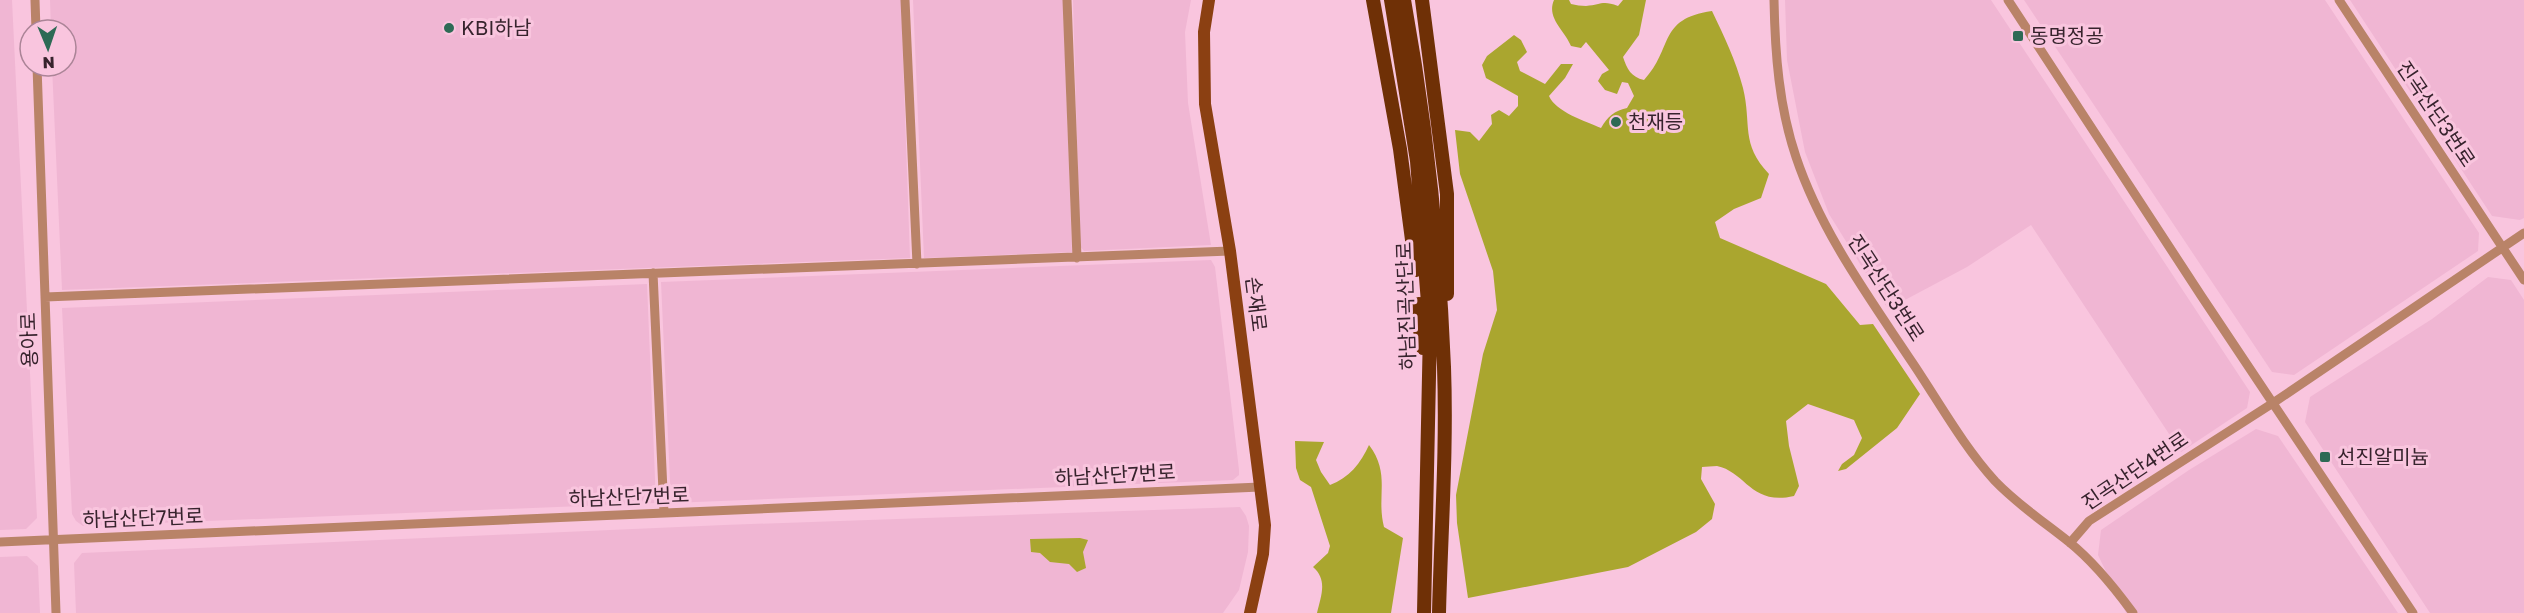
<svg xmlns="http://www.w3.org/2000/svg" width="2524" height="613" viewBox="0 0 2524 613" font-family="'Golos Text','Noto Sans KR',sans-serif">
	<rect width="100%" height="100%" fill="#f9c5de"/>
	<!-- built -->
	<path fill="#f0b6d3" d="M0 0H12L37 518 26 529 0 530Z
		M50 0H901L910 258 62 290 52 66H66V30H51Z
		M913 0H1063L1072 252 924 258Z
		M1073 0H1191L1185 32 1188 103 1211 245 1084 251 1080 246Z
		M1785 0H1991L2250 392 2247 408 2181 452 2031 225 1967 267 1888 309 1829 214 1805 152 1787 60Z
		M2024 0H2325L2479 233 2478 251 2294 375 2272 372Z
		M2350 0H2524V218L2520 220 2492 216Z
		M1211 260 1215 267 1239 470V475L1233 480 671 503 661 282Z
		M2488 277 2511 280 2524 300V613H2430L2305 422 2310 397 2432 319Z
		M647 284 656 503 83 526 76 521 72 514 62 308Z
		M2256 429 2278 436 2398 613H2126L2098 555 2101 530 2189 470Z
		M1240 507 1246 516 1249 526 1248 552 1239 590 1223 613H76L74 563 82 553 724 525Z
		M27 556 38 566 40 613H0V557Z"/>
	<!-- forest -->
	<path fill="#aaa62f" d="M1554 0H1569L1571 4C1576 5 1581 6 1586 6 1601 5 1602 0 1618 6L1623 0H1646L1639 35 1623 57C1627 69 1631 77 1644 80 1674 48 1657 19 1712 11 1724 36 1736 61 1743 88 1752 125 1740 143 1769 174L1761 198 1734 209 1715 222 1720 238 1826 284 1860 325 1873 324 1920 394 1897 428 1846 469 1838 471 1842 464 1854 455 1862 438 1854 420 1808 404 1786 421 1789 446 1799 486 1794 496C1751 506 1746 472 1717 466 1712 466 1706 467 1702 467L1701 479 1715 504 1712 519 1696 532 1628 567 1468 598 1457 523 1456 495 1483 354 1497 310 1493 271 1460 174 1455 130 1470 132 1479 141 1492 124 1491 115 1499 110 1509 116 1518 106V96L1486 78 1482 65 1487 56 1514 35 1521 40 1527 52 1517 62 1520 71 1545 84 1561 64H1573L1565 78 1549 96C1556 112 1585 121 1601 128 1608 116 1614 111 1627 108L1634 96 1628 83 1622 82 1617 94 1605 90 1598 81 1602 74 1609 70 1586 42 1581 48 1571 46C1565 31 1546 18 1554 0Z
		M1295 441 1324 442 1316 460 1321 472 1330 485C1349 478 1361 463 1369 445 1391 474 1376 496 1384 527L1403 538 1391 613H1317C1321 596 1328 580 1313 567L1328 553 1330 546 1311 487 1300 480 1296 468Z
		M1080 538 1088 540 1083 552 1086 568 1077 572 1069 564 1050 562 1040 553 1031 552 1030 539Z"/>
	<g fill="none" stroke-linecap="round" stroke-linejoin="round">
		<!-- minor -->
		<path stroke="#b98368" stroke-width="9" d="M35 0 36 30
			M905 0 917 264
			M1067 0 1077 258
			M1774 0C1775 53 1779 107 1796 157 1821 232 1869 297 1912 362 1939 402 1963 446 1995 481 2018 505 2044 522 2069 542 2094 562 2114 587 2133 613
			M2008 0 2202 297 2413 613
			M2339 0 2524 280
			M37 66 56 613
			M653 273 664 513
			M45 297 1230 251
			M0 542 1260 487
			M2070 543 2089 521 2273 403 2524 233"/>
		<!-- major -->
		<path stroke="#8b4012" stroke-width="12" d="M1209 0 1204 32 1205 104 1230 251 1265 525 1263 554 1250 613"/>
		<!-- highway -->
		<path stroke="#6f3006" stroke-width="14" d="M1373 0 1400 149 1416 270
			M1391 0 1417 161 1430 329 1424 613
			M1404 0C1426 121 1439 244 1444 367 1447 449 1441 531 1439 613
			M1422 0 1447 194V294
			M1419 304 1420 330 1423 348"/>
	</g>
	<!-- markers -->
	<g fill="#2e6a55" stroke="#f9c5de" stroke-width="2">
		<circle cx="449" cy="28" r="6"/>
		<rect x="2012" y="30" width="12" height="12" rx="3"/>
		<circle cx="1616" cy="122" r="6"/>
		<rect x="2319" y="451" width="12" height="12" rx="3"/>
	</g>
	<g text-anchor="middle" stroke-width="6" stroke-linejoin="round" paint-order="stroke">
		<!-- poi labels -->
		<g font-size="20" fill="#37232d" stroke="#f9c5de" text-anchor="start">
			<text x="461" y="35">KBI하남</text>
			<text x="2030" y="43">동명정공</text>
			<text x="1628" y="129">천재등</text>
			<text x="2337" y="464">선진알미늄</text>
		</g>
		<!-- street labels -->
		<g font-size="20" fill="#37232d" stroke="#f9c5de">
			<text transform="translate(2436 114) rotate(56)" y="7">진곡산단3번로</text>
			<text transform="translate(1886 288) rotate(57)" y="7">진곡산단3번로</text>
			<text transform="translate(1256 304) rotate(83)" y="7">손재로</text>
			<text transform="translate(1406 306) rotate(-92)" y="7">하남진곡산단로</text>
			<text transform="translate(29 340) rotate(-92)" y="7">용아로</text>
			<text transform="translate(2135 471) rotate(-34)" y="7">진곡산단4번로</text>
			<text transform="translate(1115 475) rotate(-3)" y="7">하남산단7번로</text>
			<text transform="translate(629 497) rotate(-2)" y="7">하남산단7번로</text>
			<text transform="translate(143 518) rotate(-2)" y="7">하남산단7번로</text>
		</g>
	</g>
	<!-- north arrow -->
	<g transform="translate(48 48) rotate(178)"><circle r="28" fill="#f9c5de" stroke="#ab8497" stroke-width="1.5"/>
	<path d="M0-4.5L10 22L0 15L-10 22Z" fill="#2e6a55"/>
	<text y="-9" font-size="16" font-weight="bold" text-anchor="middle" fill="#37232d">N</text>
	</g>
</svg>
